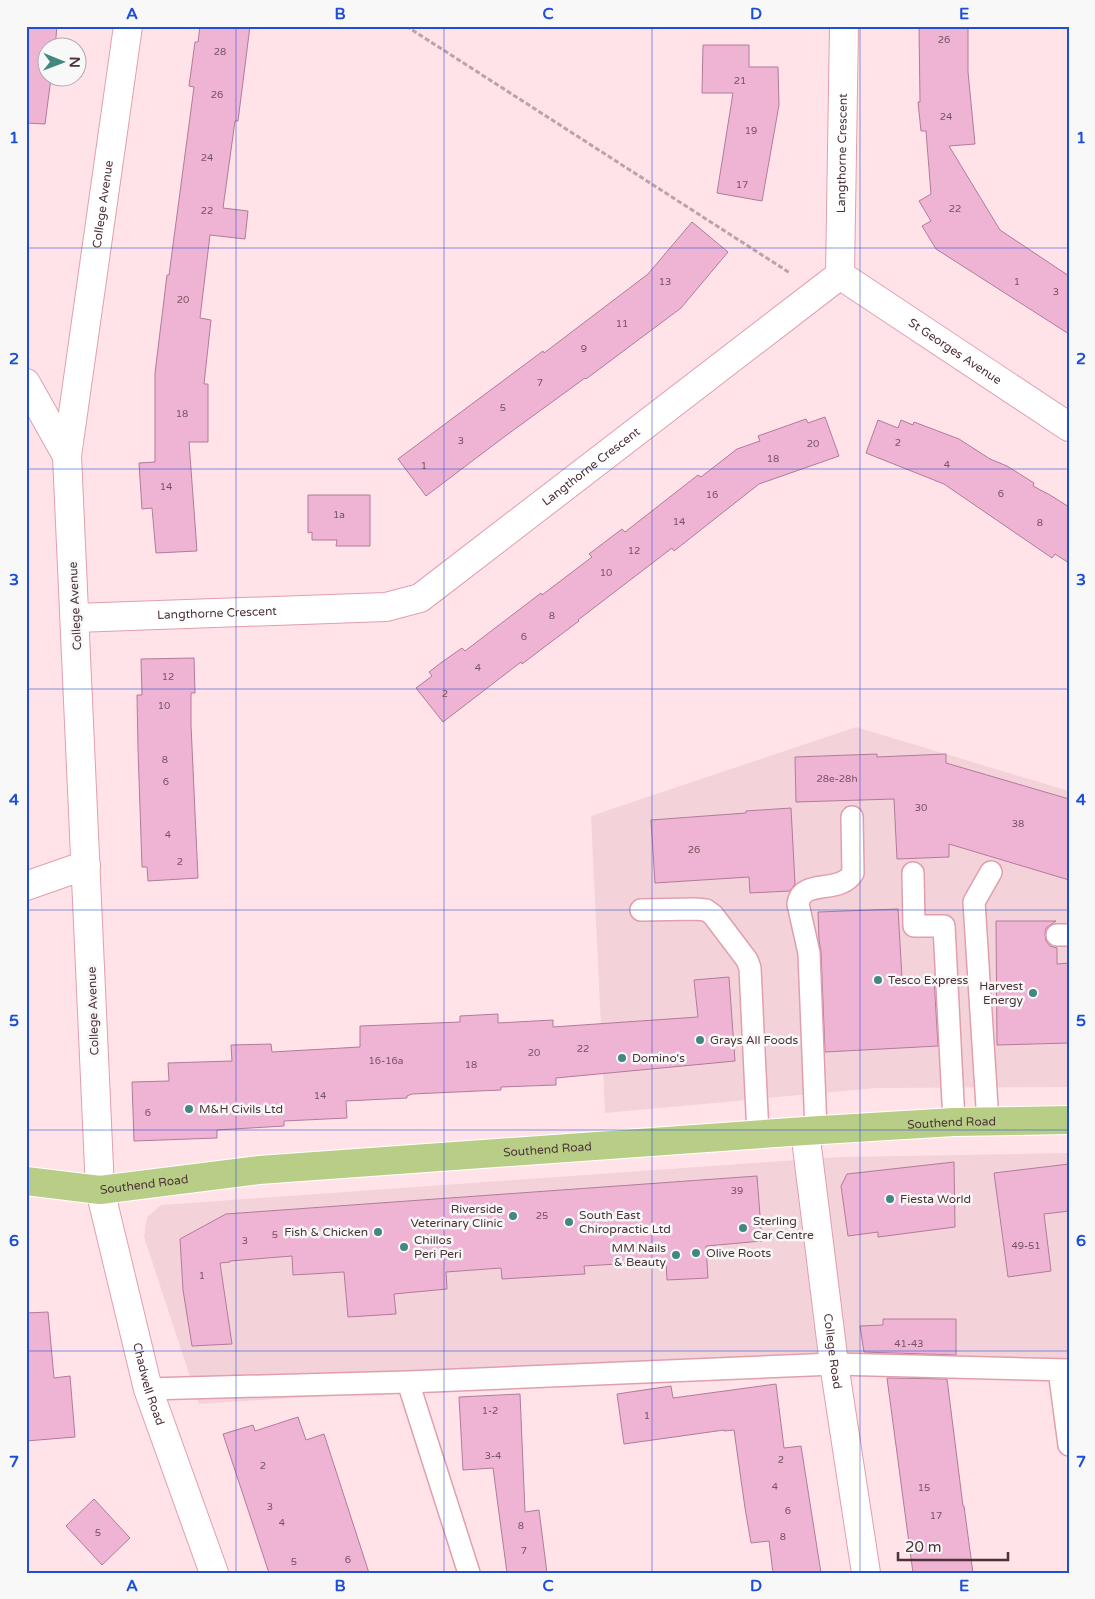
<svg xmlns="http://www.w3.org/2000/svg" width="1095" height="1599" viewBox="0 0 1095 1599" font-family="'Varela Round',sans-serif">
	<rect width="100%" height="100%" fill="#ffe3e8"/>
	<!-- built -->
	<path fill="#f3d3d9" d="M856 727 1069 791V1087L877 1088 605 1113 591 816Z
		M1069 1153V1373L805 1370 402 1391 199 1404 144 1237 147 1217 161 1205 840 1157Z"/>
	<!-- building -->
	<path fill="#efb4d4" stroke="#b27b99" d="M26 26H57L55 48H48V78H51L45 124 26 123Z
		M200 26H250L238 121H235L223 208 248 211 245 239 210 235 200 318 211 320 204 384H208V442H189L197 551 156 553 152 508 142 509 139 463 155 462V373L167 275H169L194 87 189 86 195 42H198Z
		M919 26H968V72L975 144 949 146 1000 230 1069 276V334L936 249 922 226 931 221 919 201 931 194 926 131H921L918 102H920Z
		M703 45H749V67H778L779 105 762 201 717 193 733 93H702Z
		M692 222 728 252 681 308 586 379 585 378 504 437 426 496 398 459 543 351 544 353 648 274Z
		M825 417 839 456 759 484 674 551 672 548 578 620 579 621 547 645 522 664 521 662 443 722 416 688 432 676 429 672 442 662 462 648 465 651 541 593 542 595 592 557 589 554 622 529 625 532 698 475 701 477 737 449 760 441 758 436 806 419 808 423Z
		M878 420 898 428 901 420 913 425 914 422 959 439 990 459 1007 466 1034 483 1033 486 1050 495 1069 507V563L1055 554 1052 558 944 484 866 453Z
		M308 495H370V546H336L337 540H312V532L308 533Z
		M194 658 195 693H191V725L198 878 148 881 147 867H142L138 749 137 695H142L141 659Z
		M877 754V757L946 754V763L1069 799V880L949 844V857L897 859 894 799 796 802 795 757Z
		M791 808 795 884 790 891 750 893 749 877 655 883 651 820 746 813V811Z
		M898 909 902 978H934L938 1046 825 1052 821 952 819 940 818 912Z
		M996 921H1056L1046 928 1045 935 1046 941 1050 946 1057 948V964L1069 963V1043L997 1045Z
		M729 977 735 1061 556 1078V1085L501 1087V1090L412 1094 407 1096V1098L346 1101 347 1118 284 1121V1126L217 1130V1138L134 1141 132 1082 169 1081 168 1063 232 1061 231 1045 271 1044 272 1052 360 1047V1026L460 1022V1016L498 1014V1023L553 1020V1027L698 1017 694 980Z
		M954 1162 955 1227 878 1237V1232L848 1236 841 1186 847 1174Z
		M1069 1164V1211L1044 1214 1051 1271 1008 1277 994 1173Z
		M757 1176 762 1241 706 1246 708 1278 667 1280 666 1261 584 1266 585 1274 502 1279 501 1268 446 1272 447 1289 394 1294 396 1314 348 1317 344 1272 293 1275 292 1256 230 1261V1262L220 1263 232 1344 192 1346 183 1290 180 1239 226 1214Z
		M48 1312 54 1378 70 1376 75 1437 26 1441V1313Z
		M883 1319H956V1355L864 1352 860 1326 883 1325Z
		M887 1378 947 1379 963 1506H964L973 1573H913Z
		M776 1384 784 1448 801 1446 821 1573H773L769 1541 751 1543 745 1508 734 1430 724 1431V1430L624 1444 617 1394 671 1386 673 1398Z
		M520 1394 525 1512 539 1510 547 1573H507L493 1468 463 1470 459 1397Z
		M298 1417 306 1440 324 1434 369 1573H269L223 1434 253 1425 255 1431Z
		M94 1499 130 1538 102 1565 66 1526Z"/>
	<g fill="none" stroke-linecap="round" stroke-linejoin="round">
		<defs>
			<path id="service" d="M913 873 914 926H944L954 1122
				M641 910 695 909 706 910 713 915 747 960 750 968 758 1134
				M1057 935H1069
				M988 1122 974 902 991 872
				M816 1130 809 953 798 904C801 878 840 895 853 873L852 817
				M1059 1370 1069 1445
				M408 1382 469 1573
				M148 1389 408 1382 834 1364 1069 1370"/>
			<g id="minor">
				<path id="s1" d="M840 275 1069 427"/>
				<path d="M26 383 67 456"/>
				<path id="s2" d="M75 618 386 607 420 598 840 275 844 26"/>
				<path d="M26 886 86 865"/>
				<path id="s3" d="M805 1131 834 1364 866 1573"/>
				<path id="s4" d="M100 1190 67 456 128 26"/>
			</g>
			<g id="tertiary">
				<path id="s5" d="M100 1190 148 1389 214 1573"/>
			</g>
			<g id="primary">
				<path id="s6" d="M26 1181 100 1190 259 1170 805 1131 954 1122 1069 1120"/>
			</g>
		</defs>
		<!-- service casing -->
		<use href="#service" stroke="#e19fad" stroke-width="24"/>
		<!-- minor casing -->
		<use href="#minor" stroke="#e19fad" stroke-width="30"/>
		<!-- tertiary casing -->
		<use href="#tertiary" stroke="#e19fad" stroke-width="30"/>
		<!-- primary casing -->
		<use href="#primary" stroke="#fff" stroke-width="30"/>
		<!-- path -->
		<path stroke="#bda2a7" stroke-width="3" stroke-dasharray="5 2.5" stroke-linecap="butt" d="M406 26 790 273"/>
		<!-- service -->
		<use href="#service" stroke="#fff" stroke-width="21"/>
		<!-- minor -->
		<use href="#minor" stroke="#fff" stroke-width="28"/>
		<!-- tertiary -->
		<use href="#tertiary" stroke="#fff" stroke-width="28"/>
		<!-- primary -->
		<use href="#primary" stroke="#b8ce87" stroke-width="28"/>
	</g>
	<!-- grid -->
	<path fill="none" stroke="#1d4ed8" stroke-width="1" stroke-opacity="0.55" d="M236 26V1573M444 26V1573M652 26V1573M860 26V1573M26 248H1069M26 469H1069M26 689H1069M26 910H1069M26 1130H1069M26 1351H1069"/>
	<!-- markers -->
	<g fill="#428880" stroke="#f8f8f8" stroke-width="2">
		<circle cx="878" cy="980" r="5"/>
		<circle cx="1033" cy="993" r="5"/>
		<circle cx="700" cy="1040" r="5"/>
		<circle cx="622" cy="1058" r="5"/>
		<circle cx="189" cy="1109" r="5"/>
		<circle cx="890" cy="1199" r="5"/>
		<circle cx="513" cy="1216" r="5"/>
		<circle cx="569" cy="1222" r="5"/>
		<circle cx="743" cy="1228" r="5"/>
		<circle cx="378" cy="1232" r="5"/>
		<circle cx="404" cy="1247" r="5"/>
		<circle cx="696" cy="1253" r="5"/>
		<circle cx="676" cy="1255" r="5"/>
	</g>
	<g text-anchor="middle" stroke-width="5" stroke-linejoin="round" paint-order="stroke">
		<!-- number labels -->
		<g font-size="10" fill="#76535f">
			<text x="944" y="43">26</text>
			<text x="220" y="55">28</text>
			<text x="740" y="84">21</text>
			<text x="217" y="98">26</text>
			<text x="946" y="120">24</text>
			<text x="751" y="134">19</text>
			<text x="207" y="161">24</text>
			<text x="742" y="188">17</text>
			<text x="955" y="212">22</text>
			<text x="207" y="214">22</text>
			<text x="665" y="285">13</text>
			<text x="1017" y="285">1</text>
			<text x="1056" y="295">3</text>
			<text x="183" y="303">20</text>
			<text x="622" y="327">11</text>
			<text x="584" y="352">9</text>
			<text x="540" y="386">7</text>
			<text x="503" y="411">5</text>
			<text x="182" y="417">18</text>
			<text x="461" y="444">3</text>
			<text x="898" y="446">2</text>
			<text x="813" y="447">20</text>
			<text x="773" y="462">18</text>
			<text x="947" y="468">4</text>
			<text x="424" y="469">1</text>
			<text x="166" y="490">14</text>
			<text x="1001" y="497">6</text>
			<text x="712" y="498">16</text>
			<text x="339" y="518">1a</text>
			<text x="679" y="525">14</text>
			<text x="1040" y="526">8</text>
			<text x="634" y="554">12</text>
			<text x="606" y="576">10</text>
			<text x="552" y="619">8</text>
			<text x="524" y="640">6</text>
			<text x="478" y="671">4</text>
			<text x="168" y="680">12</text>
			<text x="445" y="697">2</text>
			<text x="164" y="709">10</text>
			<text x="165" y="763">8</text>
			<text x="837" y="782">28e-28h</text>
			<text x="166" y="785">6</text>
			<text x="921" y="811">30</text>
			<text x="1018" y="827">38</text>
			<text x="168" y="838">4</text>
			<text x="694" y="853">26</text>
			<text x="180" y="865">2</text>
			<text x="583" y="1052">22</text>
			<text x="534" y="1056">20</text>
			<text x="386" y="1064">16-16a</text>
			<text x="471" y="1068">18</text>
			<text x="320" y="1099">14</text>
			<text x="148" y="1116">6</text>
			<text x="737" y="1194">39</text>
			<text x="542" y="1219">25</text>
			<text x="275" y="1238">5</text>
			<text x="245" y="1244">3</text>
			<text x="1026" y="1249">49-51</text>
			<text x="202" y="1279">1</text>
			<text x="909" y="1347">41-43</text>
			<text x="490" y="1414">1-2</text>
			<text x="647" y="1419">1</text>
			<text x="493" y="1459">3-4</text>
			<text x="781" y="1463">2</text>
			<text x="263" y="1469">2</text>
			<text x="775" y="1490">4</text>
			<text x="924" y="1491">15</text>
			<text x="270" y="1510">3</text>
			<text x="788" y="1514">6</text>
			<text x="936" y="1519">17</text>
			<text x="282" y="1526">4</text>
			<text x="521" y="1529">8</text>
			<text x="98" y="1536">5</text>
			<text x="783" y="1540">8</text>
			<text x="524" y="1554">7</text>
			<text x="348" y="1563">6</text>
			<text x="294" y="1565">5</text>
		</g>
		<!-- street labels -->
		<g font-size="12" fill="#4d3338" stroke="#f8f8f8">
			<text dy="4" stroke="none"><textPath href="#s2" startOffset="998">Langthorne Crescent</textPath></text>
			<text dy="4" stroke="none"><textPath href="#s4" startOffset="989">College Avenue</textPath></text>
			<text dy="4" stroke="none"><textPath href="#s1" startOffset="138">St Georges Avenue</textPath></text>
			<text dy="4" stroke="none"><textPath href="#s2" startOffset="562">Langthorne Crescent</textPath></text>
			<text transform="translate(75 606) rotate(-93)" y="4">College Avenue</text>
			<text dy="4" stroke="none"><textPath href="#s2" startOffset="142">Langthorne Crescent</textPath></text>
			<text transform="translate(93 1011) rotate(-92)" y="4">College Avenue</text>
			<text dy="4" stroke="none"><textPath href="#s6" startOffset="929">Southend Road</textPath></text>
			<text dy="4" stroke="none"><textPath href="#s6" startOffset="524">Southend Road</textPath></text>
			<text dy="4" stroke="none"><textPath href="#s6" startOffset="119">Southend Road</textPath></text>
			<text dy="4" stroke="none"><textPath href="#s3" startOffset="222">College Road</textPath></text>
			<text dy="4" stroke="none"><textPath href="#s5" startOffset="200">Chadwell Road</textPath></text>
		</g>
		<!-- poi labels -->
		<g font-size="12" fill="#4d3338" stroke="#f8f8f8" text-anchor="start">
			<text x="888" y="984">Tesco Express</text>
			<text x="1023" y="990" text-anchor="end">Harvest<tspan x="1023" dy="14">Energy</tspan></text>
			<text x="710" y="1044">Grays All Foods</text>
			<text x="632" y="1062">Domino's</text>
			<text x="199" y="1113">M&amp;H Civils Ltd</text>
			<text x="900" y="1203">Fiesta World</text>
			<text x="503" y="1213" text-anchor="end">Riverside<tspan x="503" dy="14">Veterinary Clinic</tspan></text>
			<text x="579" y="1219">South East<tspan x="579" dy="14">Chiropractic Ltd</tspan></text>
			<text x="753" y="1225">Sterling<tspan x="753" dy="14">Car Centre</tspan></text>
			<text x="368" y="1236" text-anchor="end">Fish &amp; Chicken</text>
			<text x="414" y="1244">Chillos<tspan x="414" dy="14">Peri Peri</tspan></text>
			<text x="666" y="1252" text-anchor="end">MM Nails<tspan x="666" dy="14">&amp; Beauty</tspan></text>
			<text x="706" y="1257">Olive Roots</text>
		</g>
	</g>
	<!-- border -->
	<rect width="1095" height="1599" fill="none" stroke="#f8f8f8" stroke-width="55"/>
	<!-- north arrow -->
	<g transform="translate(62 62) rotate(91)"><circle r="24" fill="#f8f8f8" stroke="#b4a9ab"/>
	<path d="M0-4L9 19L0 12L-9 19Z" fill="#428880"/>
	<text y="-8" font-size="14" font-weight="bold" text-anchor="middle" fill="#4d3338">N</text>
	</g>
	<!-- scale -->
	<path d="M898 1552v8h110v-8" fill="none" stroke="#4d3338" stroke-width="2.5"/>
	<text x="905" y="1552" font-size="15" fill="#4d3338" stroke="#f8f8f8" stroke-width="4" paint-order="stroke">20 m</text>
	<rect x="28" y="28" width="1040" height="1544" fill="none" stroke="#1d4ed8" stroke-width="2"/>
	<g font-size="16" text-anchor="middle" font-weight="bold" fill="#1d4ed8">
		<text x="132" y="19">A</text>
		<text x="340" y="19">B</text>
		<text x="548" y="19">C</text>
		<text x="756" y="19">D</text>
		<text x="964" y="19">E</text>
		<text x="14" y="143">1</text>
		<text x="1081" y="143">1</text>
		<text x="14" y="364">2</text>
		<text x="1081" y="364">2</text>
		<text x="14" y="585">3</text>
		<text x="1081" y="585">3</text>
		<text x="14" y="805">4</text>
		<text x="1081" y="805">4</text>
		<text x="14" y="1026">5</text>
		<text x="1081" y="1026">5</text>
		<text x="14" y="1246">6</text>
		<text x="1081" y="1246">6</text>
		<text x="14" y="1467">7</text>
		<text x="1081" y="1467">7</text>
		<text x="132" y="1591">A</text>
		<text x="340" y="1591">B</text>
		<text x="548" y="1591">C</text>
		<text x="756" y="1591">D</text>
		<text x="964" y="1591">E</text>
	</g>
</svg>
